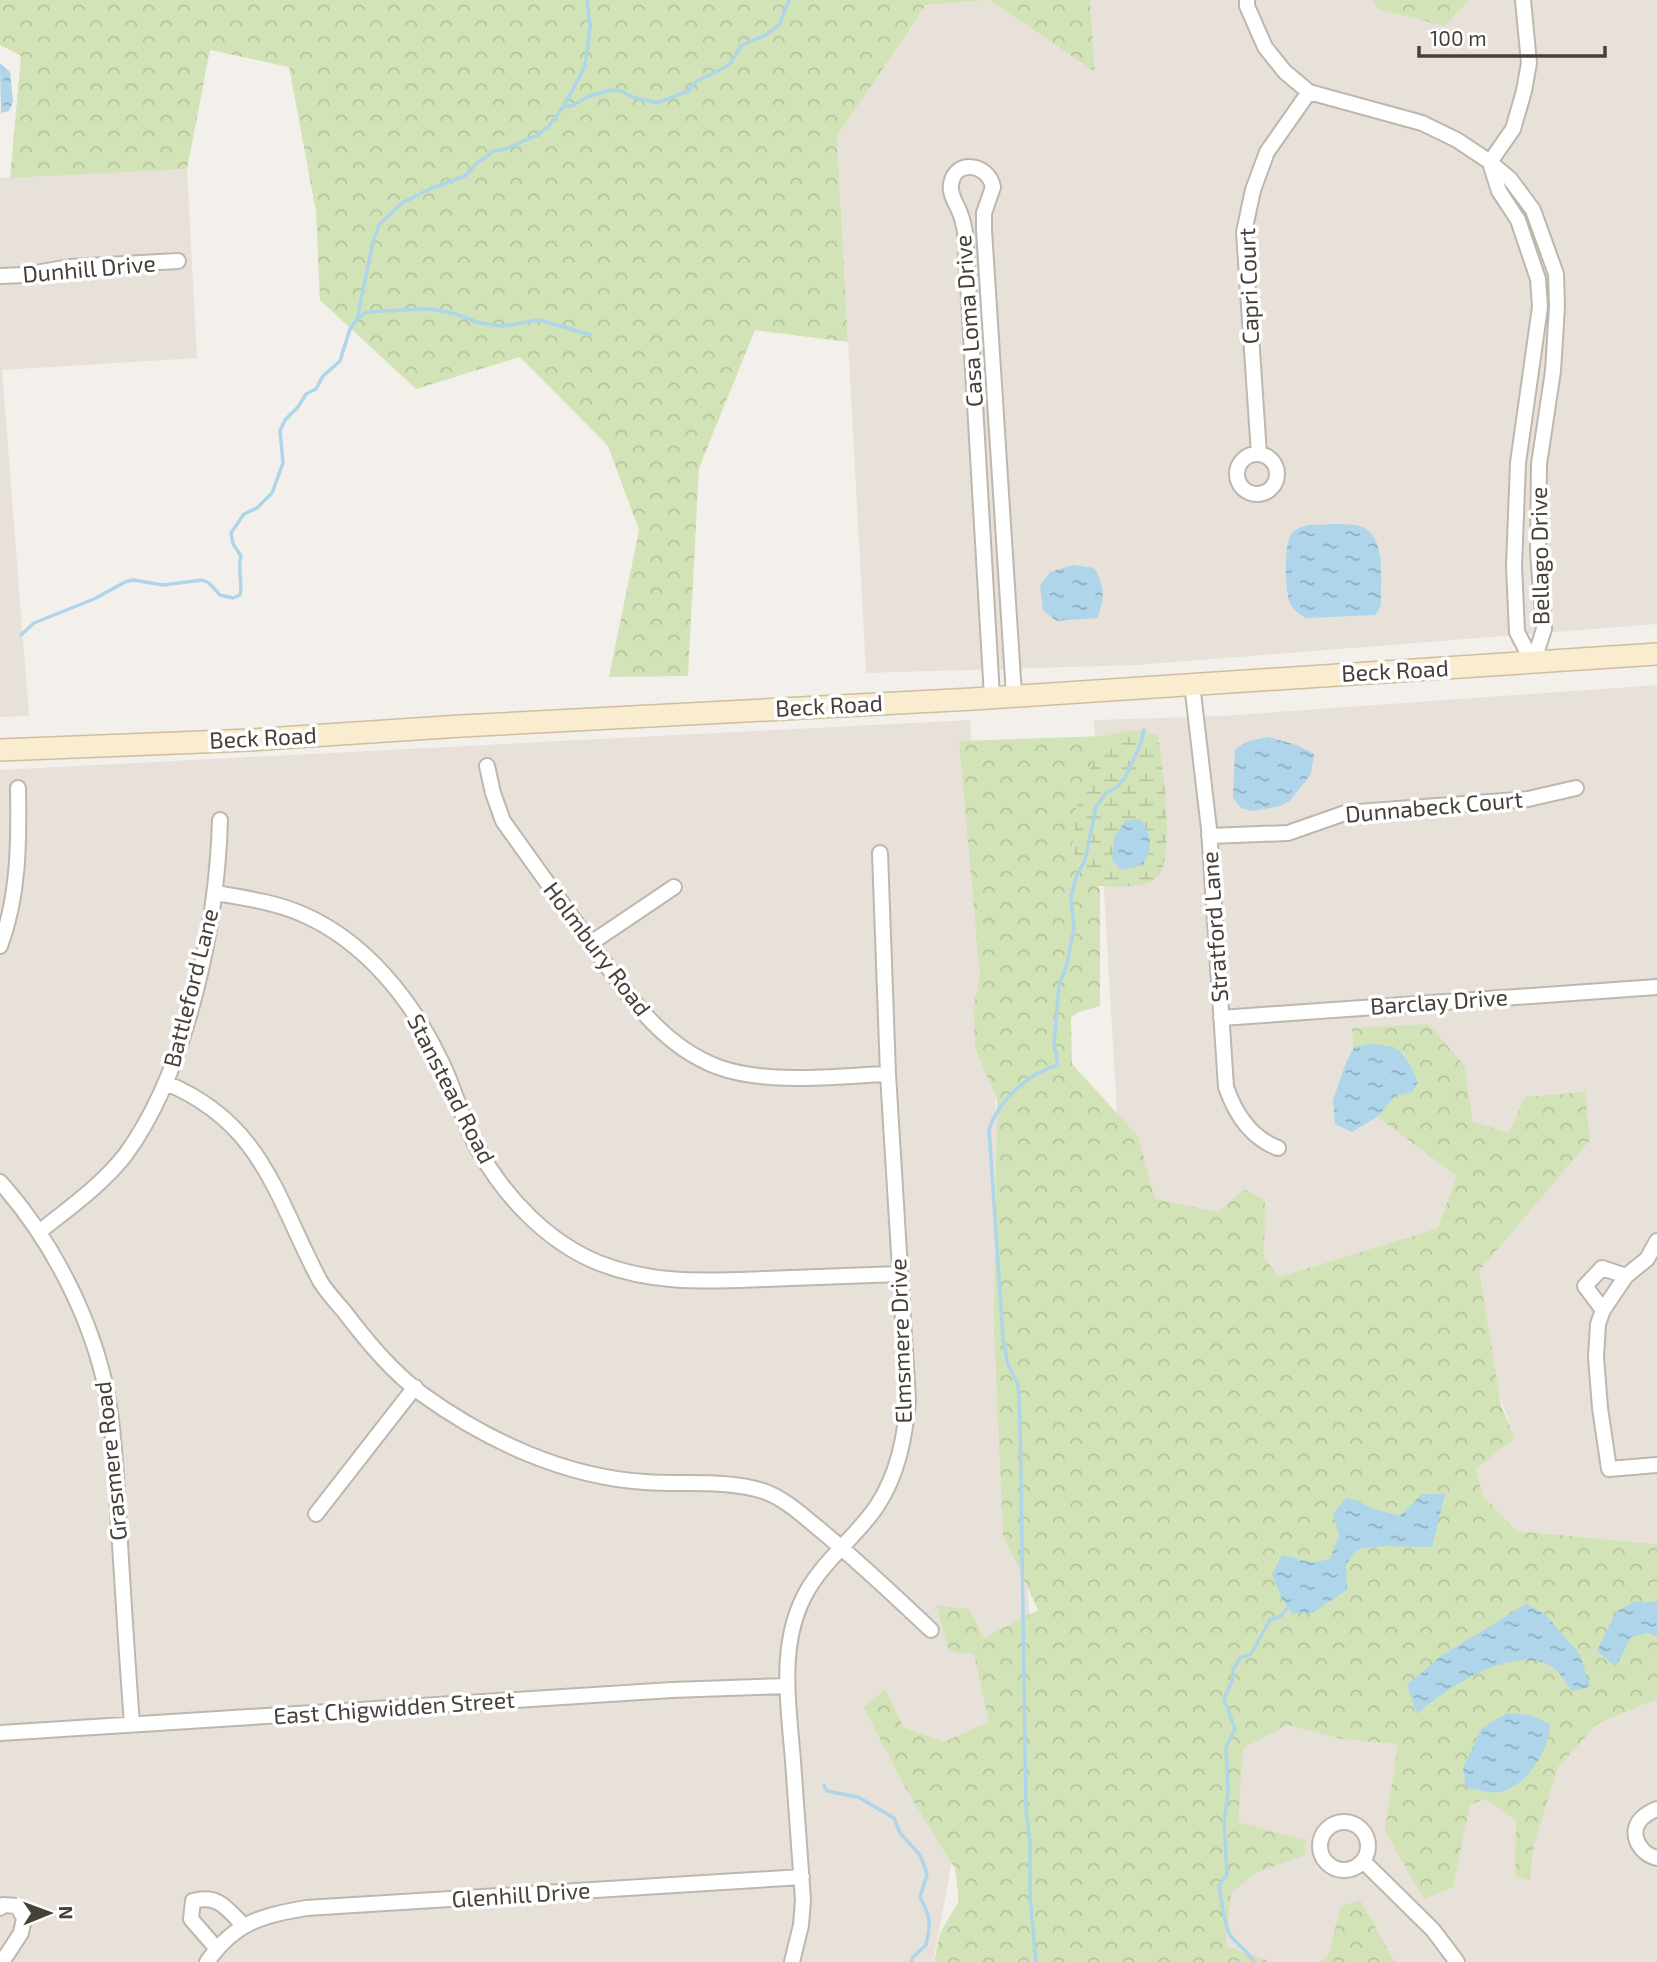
<svg xmlns="http://www.w3.org/2000/svg" width="1657" height="1962" viewBox="0 0 1657 1962" font-family="'Exo 2',sans-serif">
	<defs>
		<pattern id="forest-crowns" width="20" height="18" patternUnits="userSpaceOnUse" patternTransform="scale(1.75)"><rect width="20" height="18" fill="#d3e3b8"/><path d="M2 6a3 3 0 1 1 6 0M12 15a3 3 0 1 1 6 0" fill="none" stroke="#b6c49f"/></pattern>
		<pattern id="wetland-marsh" width="20" height="14" patternUnits="userSpaceOnUse" patternTransform="scale(1.75)"><rect width="20" height="14" fill="#d3e3b8"/><path d="M1 5h8M5 5V1M11 12h8M15 12V8" fill="none" stroke="#b6c49f"/></pattern>
		<pattern id="water-ripples" width="26" height="14" patternUnits="userSpaceOnUse" patternTransform="scale(1.75)"><rect width="26" height="14" fill="#aed5e9"/><path d="M2 4q2-2 4 0t4 0M15 11q2-2 4 0t4 0" fill="none" stroke="#8faebe"/></pattern>
	</defs>
	<rect width="100%" height="100%" fill="#f3f0eb"/>
	<!-- residential -->
	<path fill="#e7e1d9" d="M989 0 1095 72 1090 0H1657V624L1137 665 866 673 837 136 926 5Z
		M187 169 197 358 2 370 29 716 0 717V178Z
		M1657 685V1544L1517 1531 1483 1496 1476 1468 1515 1438 1438 1228 1279 1277 1123 1216 1094 720 1222 716Z
		M970 720 1040 1773 968 1778 933 1962H0V770Z
		M1657 1678V1962H1237L1226 1946 1242 1748 1288 1725 1577 1715Z"/>
	<!-- forest -->
	<path fill="url(#forest-crowns)" d="M0 0H1090L1095 72 989 0 926 5 837 136 848 342 755 330 699 468 688 676 609 677 639 530 608 446 520 357 416 389 320 300 316 212 289 67 210 50 187 169 10 178 21 56 0 45Z
		M1372 0H1469L1445 26 1381 10Z
		M1105 736 1078 794 1072 851 1100 890V1006L1079 1012 1071 1017 1072 1064 1138 1136 1155 1199 1218 1212 1244 1189 1265 1200 1264 1257 1279 1277 1438 1228 1457 1176 1377 1117 1395 1095 1412 1092 1417 1082 1405 1054 1369 1044 1354 1047 1352 1028 1428 1024 1464 1065 1473 1122 1509 1133 1525 1097 1585 1092 1590 1140 1479 1271 1501 1405 1515 1438 1476 1469 1483 1496 1517 1531 1657 1544V1699L1598 1723 1558 1767 1534 1844 1530 1880 1515 1876 1516 1820 1485 1799 1470 1805 1453 1887 1424 1899 1385 1831 1398 1744 1342 1739 1288 1725 1243 1748 1238 1822 1306 1840 1304 1856 1257 1872 1231 1893 1226 1946 1272 1962H934L940 1933 959 1901 955 1869 906 1789 864 1708 885 1689 904 1728 944 1742 989 1722 974 1654 949 1652 936 1605 969 1609 984 1638 1038 1610 1003 1535 994 1326 997 1100 975 1047 974 1006 980 976 959 741Z
		M1360 1900 1395 1962H1320L1328 1955 1341 1906Z"/>
	<!-- wetland -->
	<path fill="url(#wetland-marsh)" d="M1130 730 1158 735C1162 764 1175 851 1159 875 1148 890 1114 886 1097 886L1072 851 1078 794 1105 736Z"/>
	<!-- water -->
	<path fill="url(#water-ripples)" d="M0 63 10 72 13 102 9 111 1 113Z
		M1309 525C1323 525 1339 523 1354 525 1388 529 1380 576 1381 601L1380 608 1375 615 1306 618C1299 614 1294 611 1290 603 1285 591 1284 548 1290 536 1294 529 1301 527 1309 525Z
		M1073 565 1094 568C1105 584 1105 601 1097 618L1056 621 1043 610 1040 586 1050 572Z
		M1268 737 1297 745 1314 754 1311 774 1290 801 1280 806 1253 811 1241 808 1233 798 1235 749 1249 741Z
		M1141 819C1152 838 1153 845 1143 865L1121 870 1112 860 1114 837 1126 820Z
		M1369 1044C1403 1045 1405 1054 1418 1082L1412 1092 1395 1096 1377 1117 1352 1132 1335 1124 1333 1100 1346 1063 1354 1047Z
		M1422 1494H1445L1432 1547 1384 1546 1358 1549 1346 1564 1347 1590 1314 1612 1293 1614 1281 1597 1272 1574 1282 1555 1313 1563 1330 1559 1339 1535 1333 1514 1347 1497 1374 1509 1400 1516Z
		M1633 1602H1657V1637L1648 1633 1631 1637 1616 1667 1597 1651 1616 1612Z
		M1526 1604 1545 1614 1580 1655 1590 1687 1572 1691C1566 1684 1559 1670 1551 1666 1510 1645 1448 1687 1417 1714L1407 1685 1441 1656Z
		M1507 1713 1530 1715 1550 1724C1550 1749 1526 1787 1500 1792 1490 1794 1476 1789 1466 1788L1463 1768 1482 1728Z"/>
	<g fill="none" stroke-linecap="round" stroke-linejoin="round">
		<!-- stream -->
		<path stroke="#aed5e9" stroke-width="3.5" d="M564 106H572L587 97 611 90 621 91 632 97 657 103 688 91 697 81 729 65 742 45 766 35 779 25 789 0
			M358 318 365 313 379 311 430 309 456 314 479 323 503 326 540 320 590 335
			M21 635 34 623 94 599 125 582 133 580 163 585 202 580 209 583 220 595 233 598 240 595C243 582 237 569 241 556L233 544 231 533 244 514 257 508 272 493 283 463 280 431 285 420 298 407 306 394 316 389 323 376 340 361 350 329 357 319 373 242 379 225 402 203 432 188 465 176 475 165 494 151 506 149 537 135 548 127 564 106 585 66 590 27 587 0
			M824 1785 827 1791 858 1797 894 1818 900 1833 920 1855 925 1868 927 1875 920 1897C931 1918 931 1923 926 1945L913 1957 911 1962
			M1036 1962 1030 1898V1840L1026 1811 1020 1418 1018 1384 1008 1365 1003 1338 989 1129C999 1100 1029 1073 1058 1065L1054 1043 1059 986 1067 964 1074 928 1071 897 1076 877 1085 860 1096 807 1106 793 1117 787 1125 778 1141 743 1144 730
			M1254 1962C1248 1951 1238 1946 1231 1936 1224 1927 1221 1897 1219 1885L1227 1875 1224 1822 1228 1793 1226 1747 1235 1729 1224 1699 1232 1681 1233 1670 1240 1658 1251 1654 1270 1620 1281 1616 1288 1607"/>
		<defs>
			<path id="minor" d="M1247 0V6L1265 47 1285 72 1309 92 1422 123 1457 140 1490 162 1510 179 1533 210 1556 274 1557 306 1553 371 1539 464 1538 552 1544 629 1533 663
				M1490 162 1513 129 1524 91 1529 63 1523 0
				M1490 163 1499 191 1518 220 1538 279 1540 307 1518 463 1514 566 1517 632 1533 663
				M0 276 24 275 70 267 178 261
				M1259 454 1244 232 1253 190 1267 152 1309 92
				M1237 474a20 20 0 1 1 40 0a20 20 0 1 1-40 0Z
				M1192 684 1209 829 1226 1087C1235 1113 1251 1138 1278 1148
				M992 697 965 232C964 227 963 221 961 216 958 205 949 196 951 184 955 159 988 163 993 187L984 213V230L1014 695
				M487 766 493 793 503 821C530 859 557 896 584 934 621 984 656 1044 718 1067 769 1085 835 1076 888 1074
				M1209 836 1288 833 1345 813 1528 799 1576 788
				M215 893C244 898 275 902 302 914 365 941 412 1000 441 1061 455 1089 462 1121 478 1149 505 1197 547 1242 599 1263 655 1285 708 1281 766 1279 810 1277 854 1276 899 1274
				M591 943 674 887
				M0 946C19 896 19 841 18 788
				M1221 1018 1657 987
				M166 1083C263 1123 276 1198 320 1281 326 1291 335 1301 343 1310 366 1340 391 1371 422 1394 487 1441 565 1477 645 1482 684 1485 729 1479 766 1492 786 1500 801 1514 818 1528 857 1560 894 1595 931 1630
				M0 1182C51 1239 92 1318 107 1394 115 1437 116 1483 119 1527 123 1593 127 1659 132 1724
				M39 1232C69 1208 103 1184 126 1154 188 1068 217 924 220 820
				M1657 1241 1647 1259 1626 1276 1603 1310 1598 1324 1596 1357 1600 1408 1609 1469 1657 1465
				M1603 1310 1585 1286 1602 1268 1626 1276
				M316 1514 415 1387
				M0 1733 672 1690 787 1686
				M1657 1809C1652 1811 1646 1814 1642 1818 1627 1833 1640 1854 1657 1858
				M1320 1846a24 24 0 1 1 48 0a24 24 0 1 1-48 0Z
				M1363 1861 1433 1930 1457 1962
				M0 1908 3 1905 17 1906 24 1918 21 1933 2 1962
				M217 1949 191 1919 193 1901C219 1894 227 1909 244 1926
				M207 1962C235 1922 261 1916 306 1908L802 1877
				M792 1962 801 1925 803 1900C800 1853 796 1807 793 1761 789 1709 779 1652 801 1603 818 1564 854 1540 877 1506 898 1474 905 1437 908 1400L888 1074 880 853"/>
			<path id="secondary" d="M0 750 251 740 461 726 973 699 1657 654"/>
		</defs>
		<!-- minor casing -->
		<use href="#minor" stroke="#beb7ae" stroke-width="18"/>
		<!-- secondary casing -->
		<use href="#secondary" stroke="#cebe9f" stroke-width="24"/>
		<!-- minor -->
		<use href="#minor" stroke="#fff" stroke-width="14"/>
		<!-- secondary -->
		<use href="#secondary" stroke="#f9eccf" stroke-width="21"/>
	</g>
	<g text-anchor="middle" stroke-width="7" stroke-linejoin="round" paint-order="stroke">
		<!-- street labels -->
		<g font-size="23" fill="#474039" stroke="#fff">
			<text transform="translate(89 269) rotate(-5)" y="8">Dunhill Drive</text>
			<text transform="translate(1249 286) rotate(-92)" y="8">Capri Court</text>
			<text transform="translate(969 321) rotate(-94)" y="8">Casa Loma Drive</text>
			<text transform="translate(1540 556) rotate(-91)" y="8">Bellago Drive</text>
			<text transform="translate(1395 671) rotate(-3)" y="8">Beck Road</text>
			<text transform="translate(829 706) rotate(-3)" y="8">Beck Road</text>
			<text transform="translate(263 738) rotate(-3)" y="8">Beck Road</text>
			<text transform="translate(1434 807) rotate(-5)" y="8">Dunnabeck Court</text>
			<text transform="translate(1215 927) rotate(-94)" y="8">Stratford Lane</text>
			<text transform="translate(597 949) rotate(53)" y="8">Holmbury Road</text>
			<text transform="translate(191 988) rotate(-76)" y="8">Battleford Lane</text>
			<text transform="translate(1439 1002) rotate(-4)" y="8">Barclay Drive</text>
			<text transform="translate(451 1089) rotate(63)" y="8">Stanstead Road</text>
			<text transform="translate(901 1341) rotate(-92)" y="8">Elmsmere Drive</text>
			<text transform="translate(111 1461) rotate(-96)" y="8">Grasmere Road</text>
			<text transform="translate(394 1708) rotate(-4)" y="8">East Chigwidden Street</text>
			<text transform="translate(521 1895) rotate(-4)" y="8">Glenhill Drive</text>
		</g>
	</g>
	<!-- north arrow -->
	<g transform="translate(49 1913) rotate(89)" stroke="#ffffff" stroke-width="5" paint-order="stroke">
	<path d="M0-5L12 26L0 18L-12 26Z" fill="#474039"/>
	<text y="-10" font-size="19" font-weight="bold" text-anchor="middle" fill="#474039">N</text>
	</g>
	<!-- scale -->
	<path d="M1419 46v10h186v-10" fill="none" stroke="#474039" stroke-width="3.5"/>
	<text x="1430" y="46" font-size="21" fill="#474039" stroke="#ffffff" stroke-width="5" paint-order="stroke">100 m</text>
</svg>
